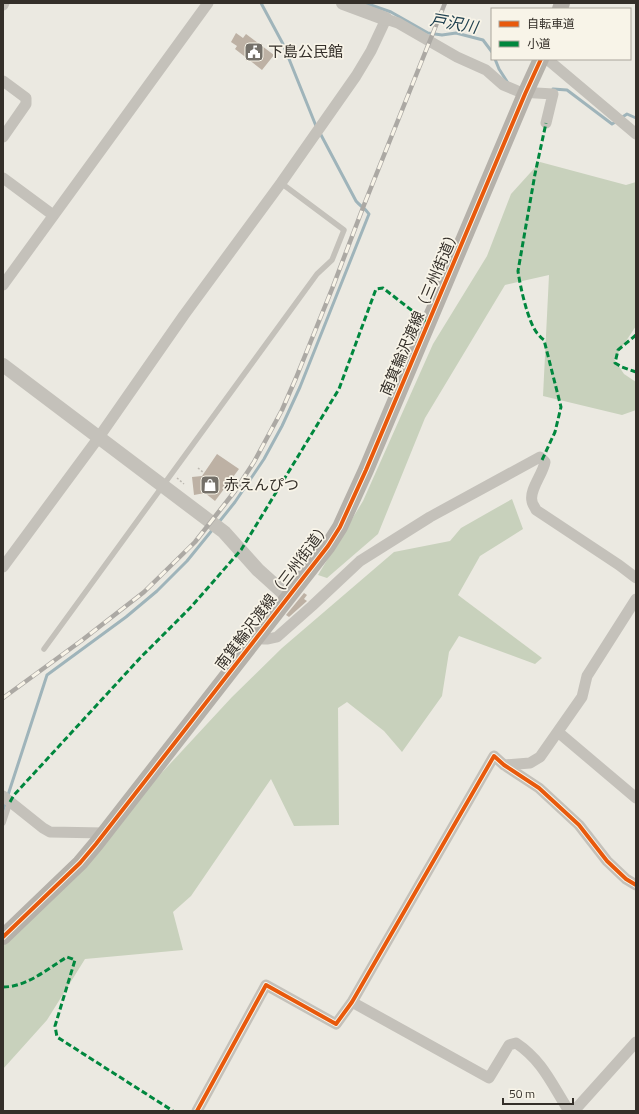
<svg xmlns="http://www.w3.org/2000/svg" width="639" height="1114" viewBox="0 0 639 1114" font-family="'Titillium Web','Noto Sans JP',sans-serif">
	<rect width="100%" height="100%" fill="#ebe9e1"/>
	<!-- green -->
	<path fill="#c8d1bc" d="M540 162 626 185 636 182V326L614 359 624 374 636 382V410L622 415 543 396 549 275 505 285 425 418 378 534 327 578 318 575 363 501 433 344 487 256 511 194Z
		M512 499 523 529 480 556 458 595 542 658 535 664 459 636 449 652 442 696 402 752 384 731 347 702 338 708 339 825 294 826 271 779 191 896 173 912 183 950 85 959 47 1020 3 1069V944L232 697 282 648 394 552 450 541 461 528Z"/>
	<g fill="none" stroke-linecap="round" stroke-linejoin="round">
		<!-- stream -->
		<path stroke="#9fb4ba" stroke-width="3" d="M261 3 283 44 316 126
			M365 3 391 12 428 33 442 35 456 33 483 40 492 52
			M495 59 499 69 508 83
			M553 89 567 90 612 124 617 121
			M621 118 627 114 636 118
			M219 522 235 502 264 459 282 426 300 387 369 214C365 208 360 206 356 201L320 133
			M8 795 47 675 126 617 157 591 187 561 213 529
			M3 811 5 804"/>
	</g>
	<!-- building -->
	<path fill="#bdb1a4" d="M236 33 243 38 246 34 274 55 262 70 235 49 237 46 231 42Z
		M217 454 239 469 215 501 205 493 194 495 192 477 202 476Z
		M304 593 307 595 304 599 307 601 289 617 286 615Z"/>
	<g fill="none" stroke-linecap="round" stroke-linejoin="round">
		<!-- path -->
		<path stroke="#bdb9b2" stroke-width="1.5" stroke-dasharray="2 2" stroke-linecap="butt" d="M198 468 204 473
			M177 478 184 484"/>
		<!-- service -->
		<path stroke="#c4c1ba" stroke-width="5.5" d="M44 649 317 274 332 260 344 230 281 183
			M3 823 10 802"/>
		<!-- minor -->
		<path stroke="#c4c1ba" stroke-width="11" d="M3 5 4 3
			M547 59 636 134
			M3 81 26 98V104L3 137
			M3 178 53 215
			M3 285 208 3
			M3 567 99 437 184 315 281 183 356 76 371 51 386 19 398 23 457 57 486 70 503 85 520 92 553 94 546 123
			M259 636 263 639H268L277 637 312 606 360 561 430 517 540 457 545 462C543 474 529 490 532 501 532 504 535 507 536 510L619 565 636 578
			M558 732 636 798
			M504 765 530 763 540 757 582 697 587 676 636 599
			M3 796 43 828 50 832 104 833
			M352 1002 489 1078 509 1045 516 1043C543 1061 552 1085 569 1111
			M197 1111 266 985 336 1024 352 1002 494 756 504 765 539 788 579 825 607 861 626 879 636 885
			M574 1111 636 1042"/>
		<!-- tertiary -->
		<path stroke="#c4c1ba" stroke-width="14" d="M343 3 386 19
			M3 365 224 532 258 570 288 597"/>
		<!-- secondary -->
		<path stroke="#b5b1aa" stroke-width="16" d="M560 9 562 3
			M3 937 80 863 96 844 328 546 340 527 366 470 525 94 541 59"/>
		<defs>
			<path id="rail" d="M3 698 81 641 144 592 195 542 235 491 254 462 282 410 296 378 332 289 364 205 445 3"/>
		</defs>
		<!-- rail casing -->
		<use href="#rail" stroke="#aca9a4" stroke-width="4.5"/>
		<!-- rail -->
		<use href="#rail" stroke="#f8f4e8" stroke-width="3" stroke-dasharray="9" stroke-linecap="butt"/>
		<!-- quiet -->
		<path stroke="#00873e" stroke-width="3" stroke-dasharray="6 3" stroke-linecap="butt" d="M636 335 618 350 615 363 622 367 636 372
			M542 460 555 432 561 407 544 340C541 338 539 335 537 333 528 322 520 286 518 271L535 174 546 123
			M10 802 14 795 141 657 190 608 241 550 339 389 376 289 383 288 428 323
			M3 987C27 987 47 969 67 957L75 960 55 1026 57 1037 173 1111"/>
		<defs>
			<path id="cycleway" d="M3 937 80 863 96 844 328 546 340 527 366 470 525 94 541 59
				M197 1111 266 985 336 1024 352 1002 494 756 504 765 539 788 579 825 607 861 626 879 636 885"/>
		</defs>
		<!-- cycleway casing -->
		<use href="#cycleway" stroke="#f8f4e8" stroke-width="6"/>
		<!-- cycleway -->
		<use href="#cycleway" stroke="#e8590c" stroke-width="4"/>
	</g>
	<!-- icons -->
	<defs>
		<symbol id="civic-square" viewBox="-11 -11 22 22"><rect x="-9" y="-9" width="18" height="18" rx="4" fill="#747069" stroke="#f8f4e8"/><path d="M-.6-6.5H3V-4.5H.6V-3L4-1V1h2V6H-6V1h2V-1L-.6-3ZM-1.2 2.5V6h2.4V2.5Z" fill="#fff"/></symbol>
		<symbol id="shop-square" viewBox="-11 -11 22 22"><rect x="-9" y="-9" width="18" height="18" rx="4" fill="#747069" stroke="#f8f4e8"/><path d="M-5-2.5h2.3a2.7 3.5 0 0 1 5.4 0H5L5.5 6h-11ZM-1.5-2.5h3a1.5 2.3 0 0 0-3 0Z" fill="#fff"/></symbol>
	</defs>
	<g fill-rule="evenodd">
		<use href="#civic-square" x="243" y="41" width="22" height="22"/>
		<use href="#shop-square" x="199" y="474" width="22" height="22"/>
	</g>
	<g text-anchor="middle" stroke-width="3.5" stroke-linejoin="round" paint-order="stroke">
		<!-- poi labels -->
		<g font-size="15" fill="#342f29" stroke="#f8f4e8" text-anchor="start">
			<text x="268" y="57">下島公民館</text>
			<text x="224" y="490">赤えんぴつ</text>
		</g>
		<!-- street labels -->
		<g font-size="15" fill="#342f29" stroke="#f8f4e8">
			<text transform="translate(420 312) rotate(-67)" y="5">南箕輪沢渡線（三州街道）</text>
			<text transform="translate(273 596) rotate(-53)" y="5">南箕輪沢渡線（三州街道）</text>
		</g>
		<!-- water labels -->
		<g font-size="16" font-style="italic" fill="#224352" stroke="#f8f4e8">
			<text transform="translate(454 23) rotate(10)" y="6">戸沢川</text>
		</g>
	</g>
	<!-- border -->
	<rect width="639" height="1114" fill="none" stroke="#342f29" stroke-width="8"/>
	<!-- legend -->
	<rect x="491" y="8" width="140" height="52" fill="#f8f4e8" stroke="#aaa59c"/>
	<rect x="499" y="21" width="20" height="6" fill="#e8590c" stroke="#aaa59c"/>
	<text x="527" y="28" font-size="12" fill="#342f29">自転車道</text>
	<rect x="499" y="41" width="20" height="6" fill="#00873e" stroke="#aaa59c"/>
	<text x="527" y="48" font-size="12" fill="#342f29">小道</text>
	<!-- scale -->
	<path d="M503 1098v6h70v-6" fill="none" stroke="#342f29" stroke-width="2"/>
	<text x="509" y="1098" font-size="12" fill="#342f29" stroke="#f8f4e8" stroke-width="3" paint-order="stroke">50 m</text>
</svg>
